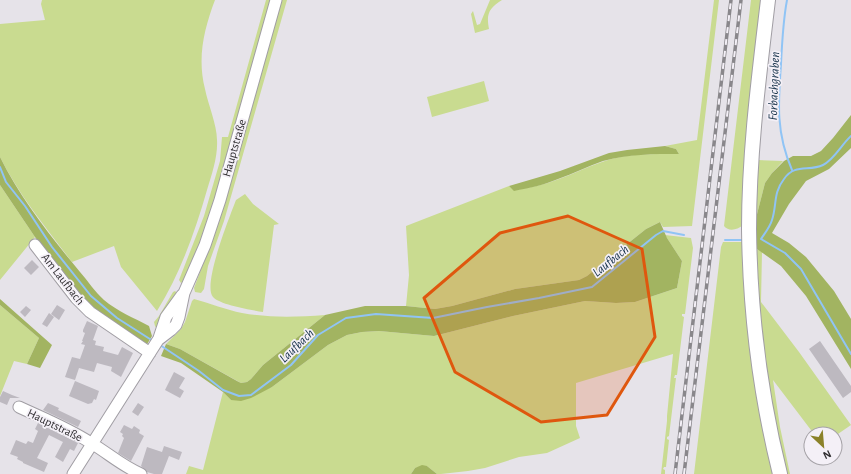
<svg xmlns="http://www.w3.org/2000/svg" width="851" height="474" viewBox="0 0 851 474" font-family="'Alegreya Sans',sans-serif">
	<rect width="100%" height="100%" fill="#e6e3e9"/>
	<!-- green -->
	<path fill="#c9db90" d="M42 0H215C204 29 197 58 205 89 208 104 217 125 217 140 218 156 212 174 207 190 195 232 180 274 157 311L121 267 114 246 72 262C46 228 19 195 0 157V24L45 20 41 4Z
		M266 0H271L209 219 185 280 181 283 179 280 204 216 220 161 222 137H228Z
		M281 0H287L224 221 208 266 204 289 201 293 195 292 194 288 219 222Z
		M490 0H502C489 8 486 14 489 29L475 33 471 14 473 11 477 25 480 24Z
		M714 0H719L692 226 663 227 660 222 646 229 587 276 579 280 515 289 452 306 435 309 406 306 409 275 406 226 509 186 514 190C529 188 544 185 559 179 573 174 587 167 602 162 626 153 653 154 679 154L676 149 665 146 697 140Z
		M751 0H763L743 225C737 230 729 232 724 226Z
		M484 81 489 101 432 117 427 97Z
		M756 160 783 161 772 173 765 183 755 222Z
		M0 185 35 237 0 280Z
		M245 194 253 204 279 224 274 225 263 312C252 310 220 305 213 297 202 285 230 216 236 200Z
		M665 235 691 238 693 248 685 314H682V316L684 317 677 375H675L674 378H676L669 436 667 437V439L669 440 666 467H664L663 469 665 470V474H661L667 421V416L673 354 576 383V426L580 438 547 453 519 457 485 468 468 471 441 474H437L427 466 415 468 411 474H186L189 466 203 470 223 392 231 400 272 387 328 345 347 335 362 332 379 331 434 336 513 316 585 301 616 303 635 302 677 288 682 261Z
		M723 242H743L776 474H694L721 247Z
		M757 249 762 252 761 302 799 352 851 425 835 436V434H814L773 380 780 427 790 474H785L779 448 760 332 755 250Z
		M175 291 178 294 158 331 155 326 154 322 159 316 173 292Z
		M194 299C210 303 226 310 242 313 270 318 297 317 325 315L263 365 251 379 247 382 241 383 180 349 166 344 181 329 185 322 192 301Z
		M0 305 39 338 27 364 14 361 0 396Z"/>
	<!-- forest -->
	<path fill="#a2b461" d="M851 115V148L829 169 806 181 789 204 772 233 789 243 806 257 834 291 851 319V369L806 296 781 266 757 249 755 222 765 183 772 173 784 161 793 156H811L821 151 833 138Z
		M665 146 676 149 679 154C654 154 628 154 603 161 588 166 573 174 558 179 544 185 529 188 514 191L509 186 560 171 609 153 627 150Z
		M0 157C20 198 51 237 80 272 88 281 95 292 104 300 117 311 134 318 149 326L152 336 146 346 94 311 77 294 35 237 0 185Z
		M660 222 667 238 682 261 677 288 635 302 616 303 585 301 513 316 434 336 379 331 362 332 347 335 328 345 272 387 251 398 241 401 231 400 223 392 181 363 161 356 166 344 180 349 237 381 241 383 247 382 251 379 263 365 325 315 365 306H406L435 309 452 306 515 289 579 280 587 276 646 229Z
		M0 299 52 345 40 368 27 364 39 338 0 305Z
		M422 465 427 466 437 474H411L415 468Z"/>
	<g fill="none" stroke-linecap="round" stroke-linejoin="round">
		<!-- stream -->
		<path stroke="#90c4f5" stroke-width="2" d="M787 0C783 21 782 43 781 64 778 104 776 133 792 170
			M0 167 6 182 25 206 52 247 91 296 117 318 153 341
			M761 239C765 233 770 227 772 220 777 205 773 193 784 179 795 163 809 172 823 165 834 160 842 144 851 136
			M761 239 785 253 801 269 851 354
			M725 240H744
			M160 345 199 371 223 390 239 396 251 395 291 365 318 335 346 318 376 314 433 318 487 307 539 298 592 287 656 235 663 231 684 235"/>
	</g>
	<!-- building -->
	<path fill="#bdb9c0" d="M32 260 39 267 31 275 24 268Z
		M57 305 65 310 59 320 51 314Z
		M26 306 31 310 25 317 20 312Z
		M49 313 54 317 47 327 42 324Z
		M87 321 98 326 93 340 96 341 95 345 104 347 103 351 118 355 122 347 133 353 121 377 111 371 112 367 97 363 94 372 79 368 75 380 65 377 72 357 80 359 85 345 81 344 83 341H82L85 333 83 332V330Z
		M820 341 851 386V392L843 398 809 349Z
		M174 372 185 378 179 388 184 391 180 398 165 390Z
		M75 381 99 391 96 400 94 399 92 403 88 404 69 396Z
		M3 391 12 395 20 398H10L7 405 0 402V397Z
		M48 403 59 408 58 410 81 421 78 427 43 410Z
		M138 403 144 407 138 416 132 412Z
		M38 423 78 443 74 451 70 449 63 462 55 457 63 442 49 435 37 458 48 463 44 472 23 463V462L17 459 18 457 10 454 16 440 26 444 28 441 33 443 38 431 35 429Z
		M124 425 132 429 134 426 140 430 139 433 144 436 131 461 118 453 124 438 122 436 123 434 120 432Z
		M164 446 182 452 179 460 169 456 162 474H154L147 472 141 466 147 447 162 452Z"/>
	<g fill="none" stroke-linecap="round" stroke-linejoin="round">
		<defs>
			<path id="minor" d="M35 245 76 298 90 312 150 353
				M159 338 166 317 182 295
				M19 407C43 418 68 428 91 443 108 453 122 466 141 474
				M73 474 158 340 171 330 176 325 179 317 184 293 205 245 220 200 276 0"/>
			<path id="major" d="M768 0C759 76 749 152 749 229 750 311 760 394 780 474"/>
		</defs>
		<!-- minor casing -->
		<use href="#minor" stroke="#a19ea4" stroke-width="13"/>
		<!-- major casing -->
		<use href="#major" stroke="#a19ea4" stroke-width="16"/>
		<!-- minor -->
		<use href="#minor" stroke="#fff" stroke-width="11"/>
		<!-- major -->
		<use href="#major" stroke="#fff" stroke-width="14"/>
		<defs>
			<path id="rail" d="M675 474 731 0
				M684 474 741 0"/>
		</defs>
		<!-- rail casing -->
		<use href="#rail" stroke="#89878b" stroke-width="3.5"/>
		<!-- rail -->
		<use href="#rail" stroke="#f4f0f7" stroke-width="2" stroke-dasharray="6" stroke-linecap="butt"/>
	</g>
	<!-- marked area -->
	<path fill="#df570e" fill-opacity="0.2" stroke="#df570e" stroke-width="3" stroke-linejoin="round" d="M568 216 642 249 655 337 607 415 541 422 455 372 424 298 500 233Z"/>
	<g text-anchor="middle" stroke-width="3.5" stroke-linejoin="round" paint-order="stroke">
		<!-- street labels -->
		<g font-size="12" fill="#2f2d30" stroke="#f4f0f7">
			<text transform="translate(234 148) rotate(-74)" y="4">Hauptstraße</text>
			<text transform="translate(63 279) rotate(52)" y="4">Am Laufbach</text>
			<text transform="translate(55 425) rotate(26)" y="4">Hauptstraße</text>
		</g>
		<!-- water labels -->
		<g font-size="13" font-style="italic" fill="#143048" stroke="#f4f0f7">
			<text transform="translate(773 86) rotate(-88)" y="5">Forbachgraben</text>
			<text transform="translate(610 260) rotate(-39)" y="5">Laufbach</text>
			<text transform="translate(296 345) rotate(-44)" y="5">Laufbach</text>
		</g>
	</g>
	<!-- north arrow -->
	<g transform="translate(823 446) rotate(154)"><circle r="19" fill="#f4f0f7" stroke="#a5a2a7"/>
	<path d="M0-3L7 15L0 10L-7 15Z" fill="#8b822a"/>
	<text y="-6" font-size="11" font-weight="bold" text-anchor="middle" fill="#2f2d30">N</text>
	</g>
</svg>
